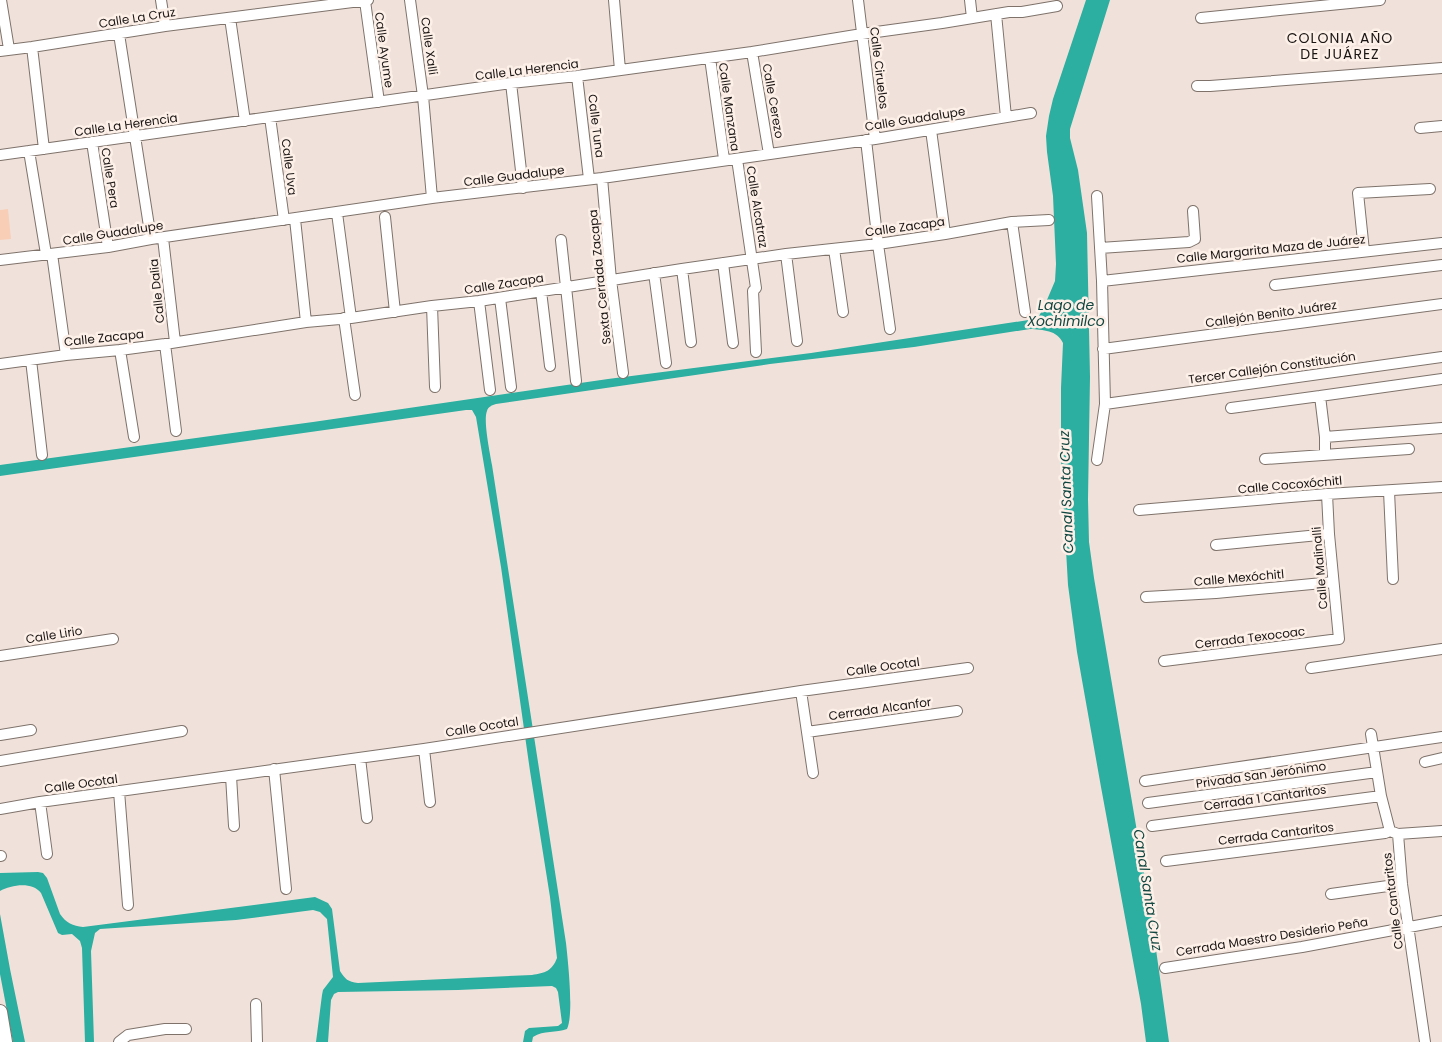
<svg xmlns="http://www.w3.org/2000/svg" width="1442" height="1042" viewBox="0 0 1442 1042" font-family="Poppins,sans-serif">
	<rect width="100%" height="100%" fill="#f0e2db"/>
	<!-- green -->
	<path fill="#f8ceb6" d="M8 209 11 239 0 240V210Z"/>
	<!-- water -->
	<path fill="#2caea0" d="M1086 0H1110L1070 129V138L1078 170 1087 233 1090 377 1088 499 1089 542 1094 578 1151 914 1169 1042H1146L1141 1004 1101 787 1077 652 1068 585 1061 461V388L1063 343C1057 330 1043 330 1030 329L914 347 770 364 496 404C492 405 488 407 487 411 483 420 490 453 492 465L566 943C568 961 574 1014 567 1029 556 1033 544 1030 533 1037L532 1042H523L525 1031 529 1028 558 1026 562 1023 558 992 556 988 552 986 458 990 338 992 334 994 331 1000 328 1042H316L322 995 323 990 333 977 327 919 320 912 313 910 236 920 100 929 95 933 91 951 94 1042H85L82 948 80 941 72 934 62 935 58 933 41 893C32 881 11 885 0 891V873L38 872 43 873 47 878 60 914C66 923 73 926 83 927L315 897 328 903 332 909 340 971C345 979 348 982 358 983L532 975C545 973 552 971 557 958L550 897 530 771 501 567 476 417 472 410H466L0 476V465L313 422 608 379 811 353 1035 319 1039 316 1044 307 1055 281 1056 264 1053 196 1047 152 1046 136 1049 116 1053 99Z
		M0 914 10 969 25 1042H13L0 974Z"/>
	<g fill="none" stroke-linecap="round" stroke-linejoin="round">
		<defs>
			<path id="street" d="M1 0 9 49
				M161 0 165 26
				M410 0 423 96 432 198
				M614 0 620 70
				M858 0 875 139
				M970 0 972 18
				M365 1 379 102
				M996 14 1006 117
				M230 18 245 121
				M1201 18 1380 0
				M119 34 151 239
				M32 47 44 149
				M0 51 32 47 165 26 368 0
				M752 52 769 154
				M710 58 724 159
				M577 76 589 179
				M511 83 523 188
				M1197 86H1210L1442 68
				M270 117 284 220
				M1420 128 1442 126
				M931 130 945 234
				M866 140 878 244 890 329
				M92 142 108 247
				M29 151 46 254
				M0 155 511 83 577 76 752 52 862 34 942 23 1009 12H1022L1057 6
				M737 159 756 288 753 291 756 352
				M602 178 611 280 623 373
				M337 213 351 318
				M385 217 395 312
				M295 219 306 322
				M1012 222 1025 312
				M163 238 175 342
				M561 240 576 381
				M1100 248 1189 242 1195 239 1193 211
				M834 249 843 312
				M1364 251 1358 193 1430 189
				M52 254 66 355
				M786 254 797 341
				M0 260 108 247 151 239 432 198 602 178 875 139 1031 113
				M723 263 733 343
				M682 269 691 342
				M654 273 666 363
				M1102 281 1442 243
				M1275 285 1442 265
				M541 291 550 366
				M500 298 511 387
				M479 301 490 390
				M432 306 435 387
				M344 318 355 395
				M165 344 176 431
				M1103 349 1442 304
				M120 350 134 437
				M31 360 42 455
				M0 364 66 355 120 350 165 344 306 322 351 318 432 306 479 301 682 269 786 254 878 244 945 234 1012 222 1049 220
				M1320 396 1442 379
				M1105 404 1442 357
				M1231 408 1320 396 1325 437V455
				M1325 437 1442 428
				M1265 459 1409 449
				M1097 460 1105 404 1102 281 1097 196
				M1389 491 1393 579
				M1139 510 1327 494 1442 487
				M1216 545 1329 534
				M1146 597 1216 593 1333 582
				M0 656 113 639
				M1164 661 1339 639 1329 534 1327 494
				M1311 668 1442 649
				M801 691 813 773
				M807 732 957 711
				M1371 734 1381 796 1390 831 1398 834 1402 884 1425 1042
				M0 735 31 730
				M424 749 430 802
				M360 758 367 818
				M0 761 182 731
				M1425 762 1442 758
				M274 769 286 889
				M231 776 234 826
				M1145 781 1442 737
				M119 791 128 905
				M40 802 47 854
				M1148 803 1377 772
				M0 809 40 802 424 749 801 691 968 668
				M1152 826 1381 796
				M1398 834 1442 831
				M0 856H1
				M1166 861 1385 833 1390 831
				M1331 894 1402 884
				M1165 968 1302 947 1442 921
				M256 1004 257 1042
				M119 1042 128 1035 165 1029H186"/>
			<path id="secondary" d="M0 1012 5 1042"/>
		</defs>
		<!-- street casing -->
		<use href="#street" stroke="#7e726b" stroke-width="12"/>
		<!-- secondary casing -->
		<use href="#secondary" stroke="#7e726b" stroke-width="16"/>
		<!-- street -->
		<use href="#street" stroke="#fff" stroke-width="10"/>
		<!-- secondary -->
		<use href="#secondary" stroke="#fff" stroke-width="14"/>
	</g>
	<g text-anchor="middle" stroke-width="5" stroke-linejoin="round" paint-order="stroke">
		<!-- street labels -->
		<g font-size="12" fill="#1b1614" stroke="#fdf0e8">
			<text transform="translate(137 18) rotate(-9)" y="4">Calle La Cruz</text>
			<text transform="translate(429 46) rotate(82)" y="4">Calle Xalli</text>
			<text transform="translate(384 50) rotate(82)" y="4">Calle Ayume</text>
			<text transform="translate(879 68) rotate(83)" y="4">Calle Ciruelos</text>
			<text transform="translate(527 70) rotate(-7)" y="4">Calle La Herencia</text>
			<text transform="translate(773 101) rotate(80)" y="4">Calle Cerezo</text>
			<text transform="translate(729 107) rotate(82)" y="4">Calle Manzana</text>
			<text transform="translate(915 119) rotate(-9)" y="4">Calle Guadalupe</text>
			<text transform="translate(126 125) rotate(-8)" y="4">Calle La Herencia</text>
			<text transform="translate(596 126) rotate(83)" y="4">Calle Tuna</text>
			<text transform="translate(289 167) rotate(83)" y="4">Calle Uva</text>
			<text transform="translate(514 176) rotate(-7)" y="4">Calle Guadalupe</text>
			<text transform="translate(110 178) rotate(81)" y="4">Calle Pera</text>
			<text transform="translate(757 207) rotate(81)" y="4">Calle Alcatraz</text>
			<text transform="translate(905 227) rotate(-8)" y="4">Calle Zacapa</text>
			<text transform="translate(113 233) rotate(-9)" y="4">Calle Guadalupe</text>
			<text transform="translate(1271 249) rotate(-6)" y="4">Calle Margarita Maza de Juárez</text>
			<text transform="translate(600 277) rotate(-96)" y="4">Sexta Cerrada Zacapa</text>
			<text transform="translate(504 284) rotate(-9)" y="4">Calle Zacapa</text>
			<text transform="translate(157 291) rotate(-96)" y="4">Calle Dalia</text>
			<text transform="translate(1271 314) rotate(-8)" y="4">Callejón Benito Juárez</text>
			<text transform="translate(104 338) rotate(-6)" y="4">Calle Zacapa</text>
			<text transform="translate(1272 368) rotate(-8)" y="4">Tercer Callejón Constitución</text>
			<text transform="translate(1290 485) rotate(-5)" y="4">Calle Cocoxóchitl</text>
			<text transform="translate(1320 568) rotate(-95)" y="4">Calle Malinalli</text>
			<text transform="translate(1239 578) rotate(-5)" y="4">Calle Mexóchitl</text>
			<text transform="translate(54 635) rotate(-9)" y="4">Calle Lirio</text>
			<text transform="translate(1250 638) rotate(-7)" y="4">Cerrada Texocoac</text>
			<text transform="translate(883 667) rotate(-8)" y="4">Calle Ocotal</text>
			<text transform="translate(880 709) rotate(-8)" y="4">Cerrada Alcanfor</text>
			<text transform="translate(482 727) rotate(-9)" y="4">Calle Ocotal</text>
			<text transform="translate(1261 775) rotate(-8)" y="4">Privada San Jerónimo</text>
			<text transform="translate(81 784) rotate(-8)" y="4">Calle Ocotal</text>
			<text transform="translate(1265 798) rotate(-8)" y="4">Cerrada 1 Cantaritos</text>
			<text transform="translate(1276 834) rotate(-7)" y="4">Cerrada Cantaritos</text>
			<text transform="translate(1393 901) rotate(-97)" y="4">Calle Cantaritos</text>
			<text transform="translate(1272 937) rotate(-9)" y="4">Cerrada Maestro Desiderio Peña</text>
		</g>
		<!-- neighbourhood labels -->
		<g font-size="14" letter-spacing="1" fill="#1b1614" stroke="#fdf0e8">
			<text x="1340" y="43">COLONIA AÑO<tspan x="1340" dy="16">DE JUÁREZ</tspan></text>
		</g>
		<!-- water labels -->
		<g font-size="14" font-style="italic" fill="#114741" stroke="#fdf0e8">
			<text x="1066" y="310">Lago de<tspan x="1066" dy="16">Xochimilco</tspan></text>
			<text transform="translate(1066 492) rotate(-92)" y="5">Canal Santa Cruz</text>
			<text transform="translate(1148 890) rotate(81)" y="5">Canal Santa Cruz</text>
		</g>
	</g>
</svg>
